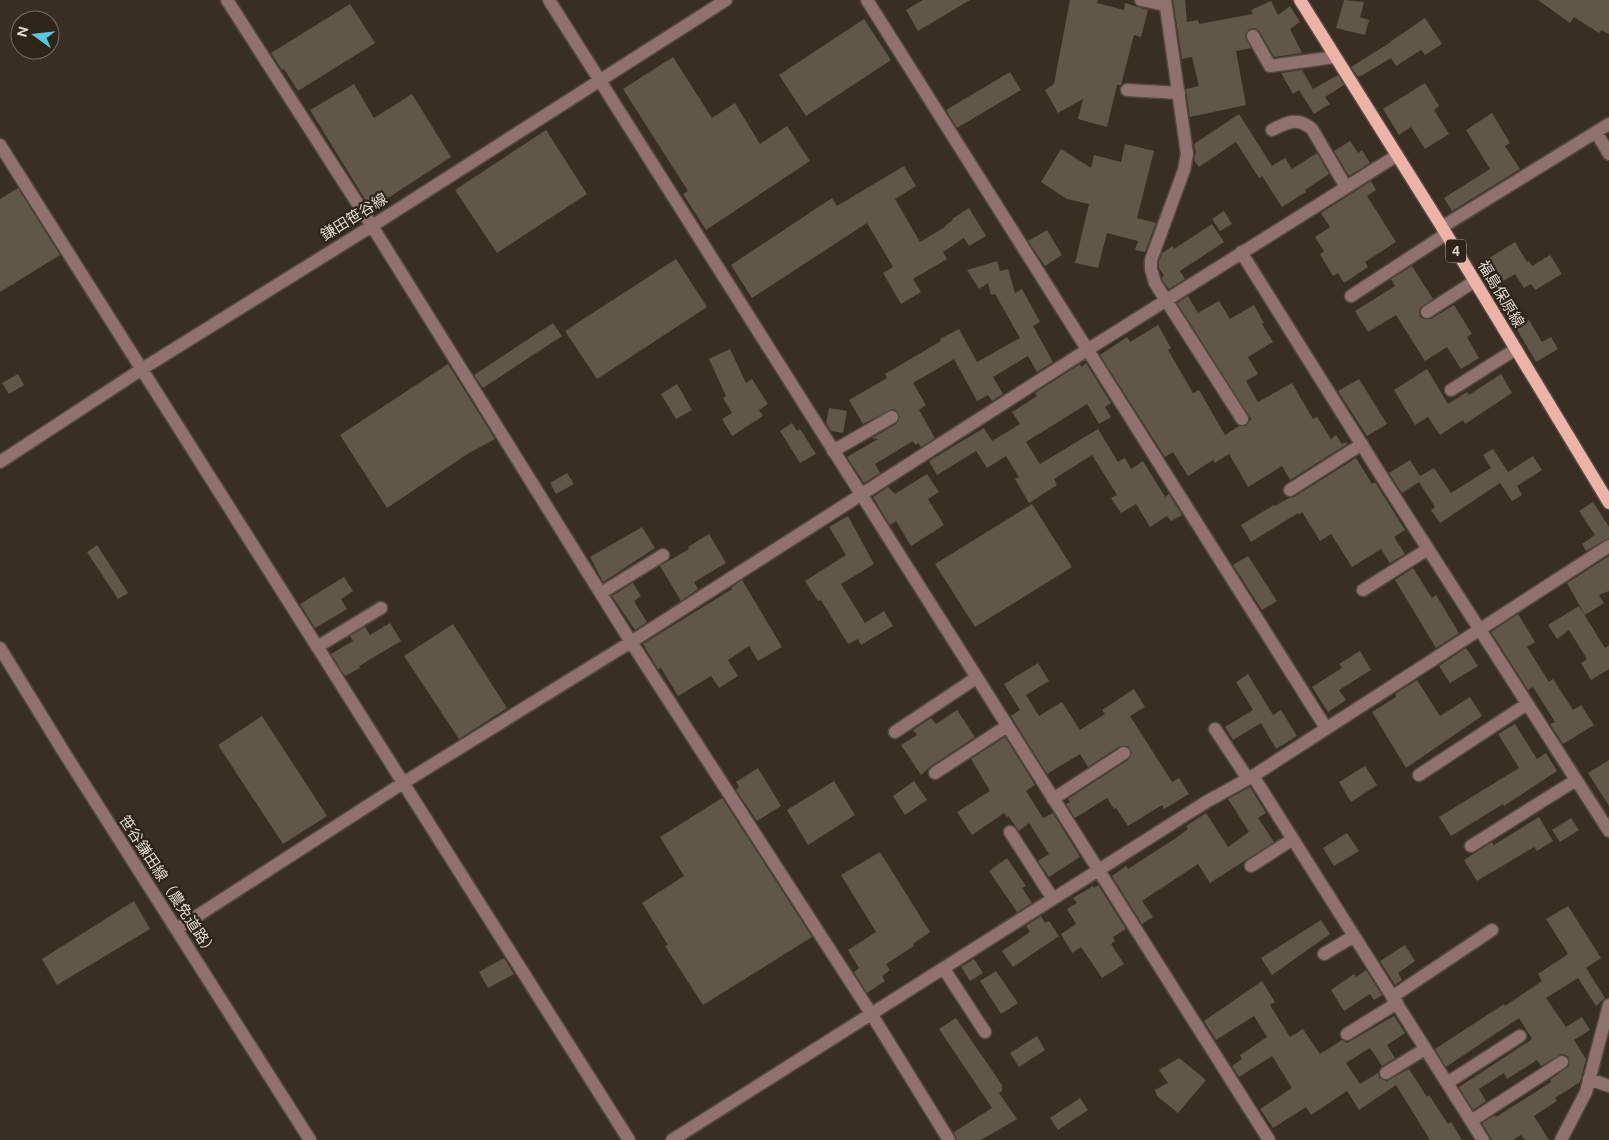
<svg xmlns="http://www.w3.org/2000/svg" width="1609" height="1140" viewBox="0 0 1609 1140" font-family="Ubuntu,'Noto Sans JP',sans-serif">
	<rect width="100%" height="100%" fill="#382f22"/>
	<!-- building -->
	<path fill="#615748" d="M923 0H970L918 31 906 10Z
		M1070 0H1098L1097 3 1124 10 1125 3 1148 10 1141 37 1134 35 1121 85H1117L1107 127 1078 119 1083 99 1058 113 1045 90 1054 84Z
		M1173 0H1185L1187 22 1198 20 1199 24 1253 14 1251 10 1271 1 1278 15 1290 6 1300 22 1290 29 1302 53 1274 57 1260 32 1254 28 1249 29 1245 36 1251 48 1236 51 1246 105 1190 117 1186 89 1199 86 1192 57 1182 59Z
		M1344 0 1364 2 1360 17 1369 20 1365 35 1336 28Z
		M1538 0H1609V34L1601 30 1599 33 1574 17 1570 23Z
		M350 4 375 43 298 91 284 69 282 70 271 53Z
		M1425 18 1442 44 1425 55 1421 50 1396 66 1391 58 1361 76V75L1358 77 1351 67 1391 42H1390Z
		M864 19 891 60 806 116 779 75Z
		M673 57 712 118 735 103 760 144 787 126 810 161 706 230 683 194 688 191 623 89Z
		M1302 70 1313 89 1338 75 1344 85 1325 97 1330 104 1314 114 1299 90 1293 94 1281 73Z
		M1010 72 1021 90 957 128 946 110Z
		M1425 83 1439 106 1434 110 1449 134 1425 149 1411 127 1399 135 1383 109Z
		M354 84 374 118 412 94 451 157 371 209 310 110Z
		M1492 113 1510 143 1505 146 1520 169 1452 211 1444 198 1490 169 1466 130Z
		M1239 114 1272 166 1285 158 1292 169 1317 153 1329 174 1305 190 1306 192 1282 207 1262 176 1259 178 1236 142 1199 167 1194 160 1196 152 1194 144Z
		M546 130 587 194 497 253 455 190Z
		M1350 141 1358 153 1362 150 1370 163 1349 176 1334 151Z
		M1125 144 1154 151 1137 218 1156 223 1145 252 1135 250 1138 241 1107 233 1098 268 1075 263 1089 204 1067 199 1041 182 1061 149 1091 168 1094 155 1121 162Z
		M904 166 916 186 895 199 920 242 945 227V226L953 220 952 219 969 208 986 236 969 246 964 238 943 252 947 259 913 279 921 292 901 304 883 273 893 267 867 223 752 298 731 265 832 198 837 206Z
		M1371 181 1376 190 1367 196 1396 242 1365 262 1368 267 1344 283 1338 273 1333 276 1320 254 1324 251 1315 237 1330 227 1321 213Z
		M18 188 60 255 0 292V199Z
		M1224 211 1232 224 1220 231 1212 219Z
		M1212 224 1224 242 1180 271 1185 279 1169 289 1162 280V277L1164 276 1159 268V261L1162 253 1173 246 1174 249Z
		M1047 230 1062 255 1045 266 1028 241Z
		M1515 242 1527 262 1529 261 1532 266 1550 255 1562 274 1535 290 1531 284 1524 288 1515 274 1495 286 1481 263Z
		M676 259 707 307 597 379 565 331Z
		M997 261 1000 271 1008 269 1015 293 1022 289 1040 322 1033 326 1053 362 1037 372 1028 356 993 377 1003 394 992 401 988 395 977 401 954 359 913 383 926 405 919 410 935 438 921 447 918 443 915 445 913 441 875 464 880 473 864 483 847 457 878 439 872 438 896 424 900 417 896 410 892 409 863 424 849 400 887 378 885 374 941 341 940 339 959 329 977 362 1020 338 995 294 991 295 988 283 979 289 967 270Z
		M1412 266 1433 299 1420 308 1419 312 1420 317 1424 319H1431L1454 305 1472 334 1467 337 1479 358 1461 369 1447 347 1425 361 1396 315 1368 332 1355 311 1395 286 1391 279Z
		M1188 296 1198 313 1219 301 1230 319 1254 305 1264 323 1262 324 1273 342 1248 357 1258 374 1246 381 1258 402 1292 383 1313 419 1317 417 1331 439 1336 435 1342 444 1346 442 1347 444 1290 480 1282 466 1248 487 1229 454 1215 463 1213 460 1188 476 1173 452 1165 457 1100 355 1127 337 1130 342 1158 325 1171 348 1168 350 1193 393 1199 390 1225 435 1239 426H1246L1251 419 1177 303Z
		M1529 320 1542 342 1551 337 1558 349 1536 362 1516 328Z
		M553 323 562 336 483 388 474 375Z
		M730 349 746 383 752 379 768 404 759 410 763 416 732 436 722 419 732 413 723 398 726 396 709 359Z
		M1086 363 1111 403 1105 407 1111 417 1099 424 1087 404 1026 442 1040 464 1098 429 1118 462 1125 458 1131 469 1143 461 1165 497 1169 494 1182 515 1171 521 1167 516 1150 527 1136 504 1121 513 1111 498 1117 495 1092 455 1054 479 1057 485 1029 503 1015 479 1019 477 1006 456 987 468 976 451 937 475 929 461 984 428 992 441 1020 424 1012 412 1037 396 1035 393 1080 364 1081 367Z
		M448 364 495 439 469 453 387 508 340 435Z
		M1427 369 1448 404 1467 392 1469 395 1501 374 1512 393 1465 424 1463 420 1440 435 1428 417 1415 425 1394 390Z
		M18 374 24 385 9 394 2 383Z
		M1359 379 1387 424 1367 436 1338 391Z
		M677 384 692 410 676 419 661 394Z
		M829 408 847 411 843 433 831 431 826 423Z
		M792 423 797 431 800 429 816 454 800 463 780 431Z
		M1493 449 1508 472 1533 456 1542 470 1517 486 1522 495 1512 501 1500 483 1440 523 1431 510 1435 507 1419 482 1402 493 1389 473 1410 460 1420 476 1434 468 1451 493 1491 468 1483 455Z
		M1356 458 1372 484 1375 482 1405 530 1394 537 1405 554 1390 563 1381 549 1352 567 1331 534 1320 541 1302 512 1299 515 1298 513 1251 542 1241 525 1274 505 1275 506 1289 498 1294 497Z
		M567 473 574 484 556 494 550 483Z
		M927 474 939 492 928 499 944 525 911 546 896 521 890 525 873 497 888 487 895 494Z
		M1593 502 1609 527V538L1586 551 1582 544 1595 535 1579 511Z
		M1032 504 1072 567 975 627 935 564Z
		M848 516 874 564 841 584 865 623 884 611 893 626 861 645 858 639 848 644 821 600 818 601 805 581 846 555 829 527Z
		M642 527 655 548 603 582 590 557Z
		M709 534 726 563 694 582 698 589 681 601 660 566 689 549 688 547Z
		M97 545 128 593 118 599 87 552Z
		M1248 556 1277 601 1262 610 1233 565Z
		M1609 556V591L1599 595 1604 603 1585 615 1567 583Z
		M1413 568 1432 598 1436 595 1459 633 1436 648 1395 580Z
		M344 577 353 591 341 599 347 609 315 628 300 604Z
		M742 580 782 647 758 661 749 646 728 660 738 676 719 688 711 676 678 696 661 668 658 669 643 644 732 589 731 588Z
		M633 583 641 596 634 601 647 622 635 630 612 596Z
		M1579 606 1605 648 1609 645V669L1591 680 1581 663 1587 659 1569 630 1557 639 1548 625Z
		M1518 614 1535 642 1527 647 1549 682 1553 679 1573 710 1581 705 1594 725 1563 744 1550 724 1555 722 1533 687 1528 690 1491 632Z
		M390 623 401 641 359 666 360 668 345 676 331 654 353 641 350 636 365 627 370 635Z
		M453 624 507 708 459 739 404 656Z
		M1466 648 1478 666 1450 683 1439 666Z
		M1360 651 1371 670 1339 690 1346 700 1328 712 1312 687 1342 668 1339 664Z
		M1038 663 1049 681 1026 695 1039 716 1062 702 1080 730 1105 714 1102 710 1134 689 1145 707 1130 716 1172 782 1179 778 1189 794 1164 809 1162 805 1128 826 1116 808 1114 809 1107 798 1075 818 1066 804 1070 802 1068 799 1128 760 1132 752 1128 746H1120L1088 767 1080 754 1047 774 1011 716 1020 710 1004 684Z
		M1248 674 1273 715 1281 710 1297 736 1276 749 1261 723 1233 740 1225 727 1253 710 1236 682Z
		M1417 680 1440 716 1470 697 1482 716 1406 768 1372 712 1396 697 1395 694Z
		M957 710 975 737 931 766 921 775 901 745 917 735 913 730 931 718 936 724Z
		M262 716 327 816 283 844 218 745Z
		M1515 724 1537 759 1546 753 1557 771 1504 806 1503 804 1451 836 1439 817 1519 768 1498 734Z
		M1005 737 1035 785 1026 791 1043 818 1053 813 1080 857 1049 877 1038 861 1049 854 1029 823 1019 831 1008 816 1007 817 1004 813 972 835 957 812 990 791 971 759Z
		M1609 760V806L1588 773Z
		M1365 766 1377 785 1351 802 1339 782Z
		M758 768 781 806 757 821 736 790 739 787 736 782Z
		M834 781 855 815 808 845 787 810Z
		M914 781 927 800 905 815 893 796Z
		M1250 787 1266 813 1258 818 1274 842 1210 883 1198 864 1142 901 1153 917 1142 924 1112 876 1126 866 1128 869 1176 838 1188 829 1186 826 1206 813 1228 847 1249 832 1228 799Z
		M722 798 812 937 703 1005 665 946 668 945 642 903 684 876 660 837Z
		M1539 817 1553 841 1537 851 1534 847 1477 881 1464 860 1492 842 1494 845Z
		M1571 818 1579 830 1560 842 1552 830Z
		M1347 833 1359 851 1334 866 1323 848Z
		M880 852 930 932 913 944 914 946 886 964 890 970 882 976 885 981 867 993 854 972 859 968 848 950 876 932 841 875Z
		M1007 858 1026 886 1022 888 1032 903 1017 912 989 871Z
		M1098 885 1126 929 1113 937 1115 941 1111 944 1124 964 1102 978 1081 947 1072 953 1061 934 1076 924 1067 909 1077 903 1073 898 1093 886 1094 888Z
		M134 901 150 929 57 985 42 959Z
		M1568 906 1601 958 1586 968 1605 998 1596 1006 1578 978 1546 998 1566 1027 1582 1017 1590 1030 1574 1040 1586 1059 1580 1082 1555 1098 1557 1101 1534 1116 1549 1140H1525L1521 1135 1513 1140H1492L1482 1123 1495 1115 1496 1117 1551 1082 1550 1080 1569 1066V1058L1566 1055 1561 1054 1541 1066 1537 1060 1507 1079 1504 1073 1479 1089 1486 1101 1473 1110 1459 1087 1532 1039 1519 1018 1446 1067 1435 1049 1504 1004 1505 1006 1542 981 1538 974 1568 954 1546 919Z
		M1041 916 1045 923 1049 921 1059 936 1013 967 1002 951 1030 932 1026 926Z
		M1321 920 1330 934 1272 975 1261 958Z
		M1405 945 1415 961 1398 973 1402 980 1395 985 1380 961Z
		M504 958 514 974 488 988 479 972Z
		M974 959 983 973 970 981 961 967Z
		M1366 970 1382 995 1374 1000 1370 994 1344 1011 1331 990 1354 974 1356 977Z
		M996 971 1018 1003 1001 1014 980 981Z
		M1262 981 1275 1002 1270 1005 1290 1037 1303 1029 1320 1054 1342 1040 1347 1043 1394 1016 1405 1033 1387 1045 1395 1058 1382 1066 1370 1048 1346 1063 1360 1084 1378 1073 1379 1078 1387 1081 1409 1069 1427 1097 1429 1095 1448 1124 1451 1122 1462 1140H1430L1396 1085 1359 1110 1347 1091 1311 1115 1306 1107 1273 1128 1260 1109 1292 1088 1272 1056 1239 1077 1232 1066 1242 1059 1240 1055 1267 1037 1254 1016 1216 1040 1204 1021Z
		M956 1018 1002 1085V1091L999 1093 1017 1119 981 1140H957L954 1132 992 1108 939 1029Z
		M1037 1036 1045 1050 1019 1067 1010 1053Z
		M1179 1058 1206 1080 1178 1113 1157 1096 1155 1090 1168 1083 1159 1070Z
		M1080 1098 1088 1110 1058 1130 1050 1118Z"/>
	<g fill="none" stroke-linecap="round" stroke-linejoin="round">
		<defs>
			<path id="minor" d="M227 0 372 226 631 642 872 1015 949 1140
				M549 0 1269 1140
				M867 0 1326 728
				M1141 0 1165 5
				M1165 0 1187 154 1184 170 1151 260V269L1155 283 1242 419
				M1253 36 1270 66 1335 57
				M1127 90 1179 93
				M1272 130C1287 122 1298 117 1312 129L1346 187
				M1596 132 1609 154
				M0 145 629 1140
				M1442 227 1609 124
				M1241 252 1387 485 1609 831
				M1351 296 1446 234
				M1427 312 1475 281
				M1451 390 1516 349
				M833 451 892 417
				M0 462 142 369 372 226 726 0
				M1290 490 1362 444
				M1363 590 1428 549
				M601 593 663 555
				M317 647 381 608
				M0 648 65 754 310 1140
				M1215 729 1248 779
				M895 732 976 678
				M935 773 1007 726
				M1419 775 1527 704
				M1253 776 1483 1140
				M1053 799 1124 753
				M1010 832 1053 899
				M1471 846 1576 780
				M1251 866 1293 839
				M177 929 403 783 631 642 1087 350 1396 156
				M1324 954 1354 936
				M944 969 985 1032
				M1392 997 1492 930
				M1347 1034 1397 1003
				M1386 1073 1425 1049
				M1589 1079 1609 1086
				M1447 1083 1520 1036
				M1471 1121 1562 1062
				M672 1140 1206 802 1253 776 1609 546
				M1561 1140 1586 1092 1609 1005"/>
			<path id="major" d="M1300 0 1442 227 1609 503"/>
		</defs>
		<!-- minor casing -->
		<use href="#minor" stroke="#534a3e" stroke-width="15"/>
		<!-- major casing -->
		<use href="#major" stroke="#534a3e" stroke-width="15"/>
		<!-- minor -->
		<use href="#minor" stroke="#8f726d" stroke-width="12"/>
		<!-- major -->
		<use href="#major" stroke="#edb2a8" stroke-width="12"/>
	</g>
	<g text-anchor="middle" stroke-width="4.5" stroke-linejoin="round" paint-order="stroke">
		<!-- shield labels -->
		<rect fill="#2e2518" stroke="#aaa39a" stroke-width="1" x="1446" y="239.5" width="20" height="23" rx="4"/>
		<g font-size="14" font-weight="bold" fill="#dfd9d1">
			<text x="1456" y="256">4</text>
		</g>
		<!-- street labels -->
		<g font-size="15" fill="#dfd9d1" stroke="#2e2518">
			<text transform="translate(354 217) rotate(-32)" y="5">鎌田笹谷線</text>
			<text transform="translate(1501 294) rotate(59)" y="5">福島保原線</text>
			<text transform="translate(168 886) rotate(57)" y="5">笹谷鎌田線（農免道路）</text>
		</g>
	</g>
	<!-- north arrow -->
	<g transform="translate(35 35) rotate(285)"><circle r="24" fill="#2e2518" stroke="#756d62"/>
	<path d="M0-4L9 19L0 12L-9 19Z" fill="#56c9e0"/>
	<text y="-8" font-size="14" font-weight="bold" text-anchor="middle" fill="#dfd9d1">N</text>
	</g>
</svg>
